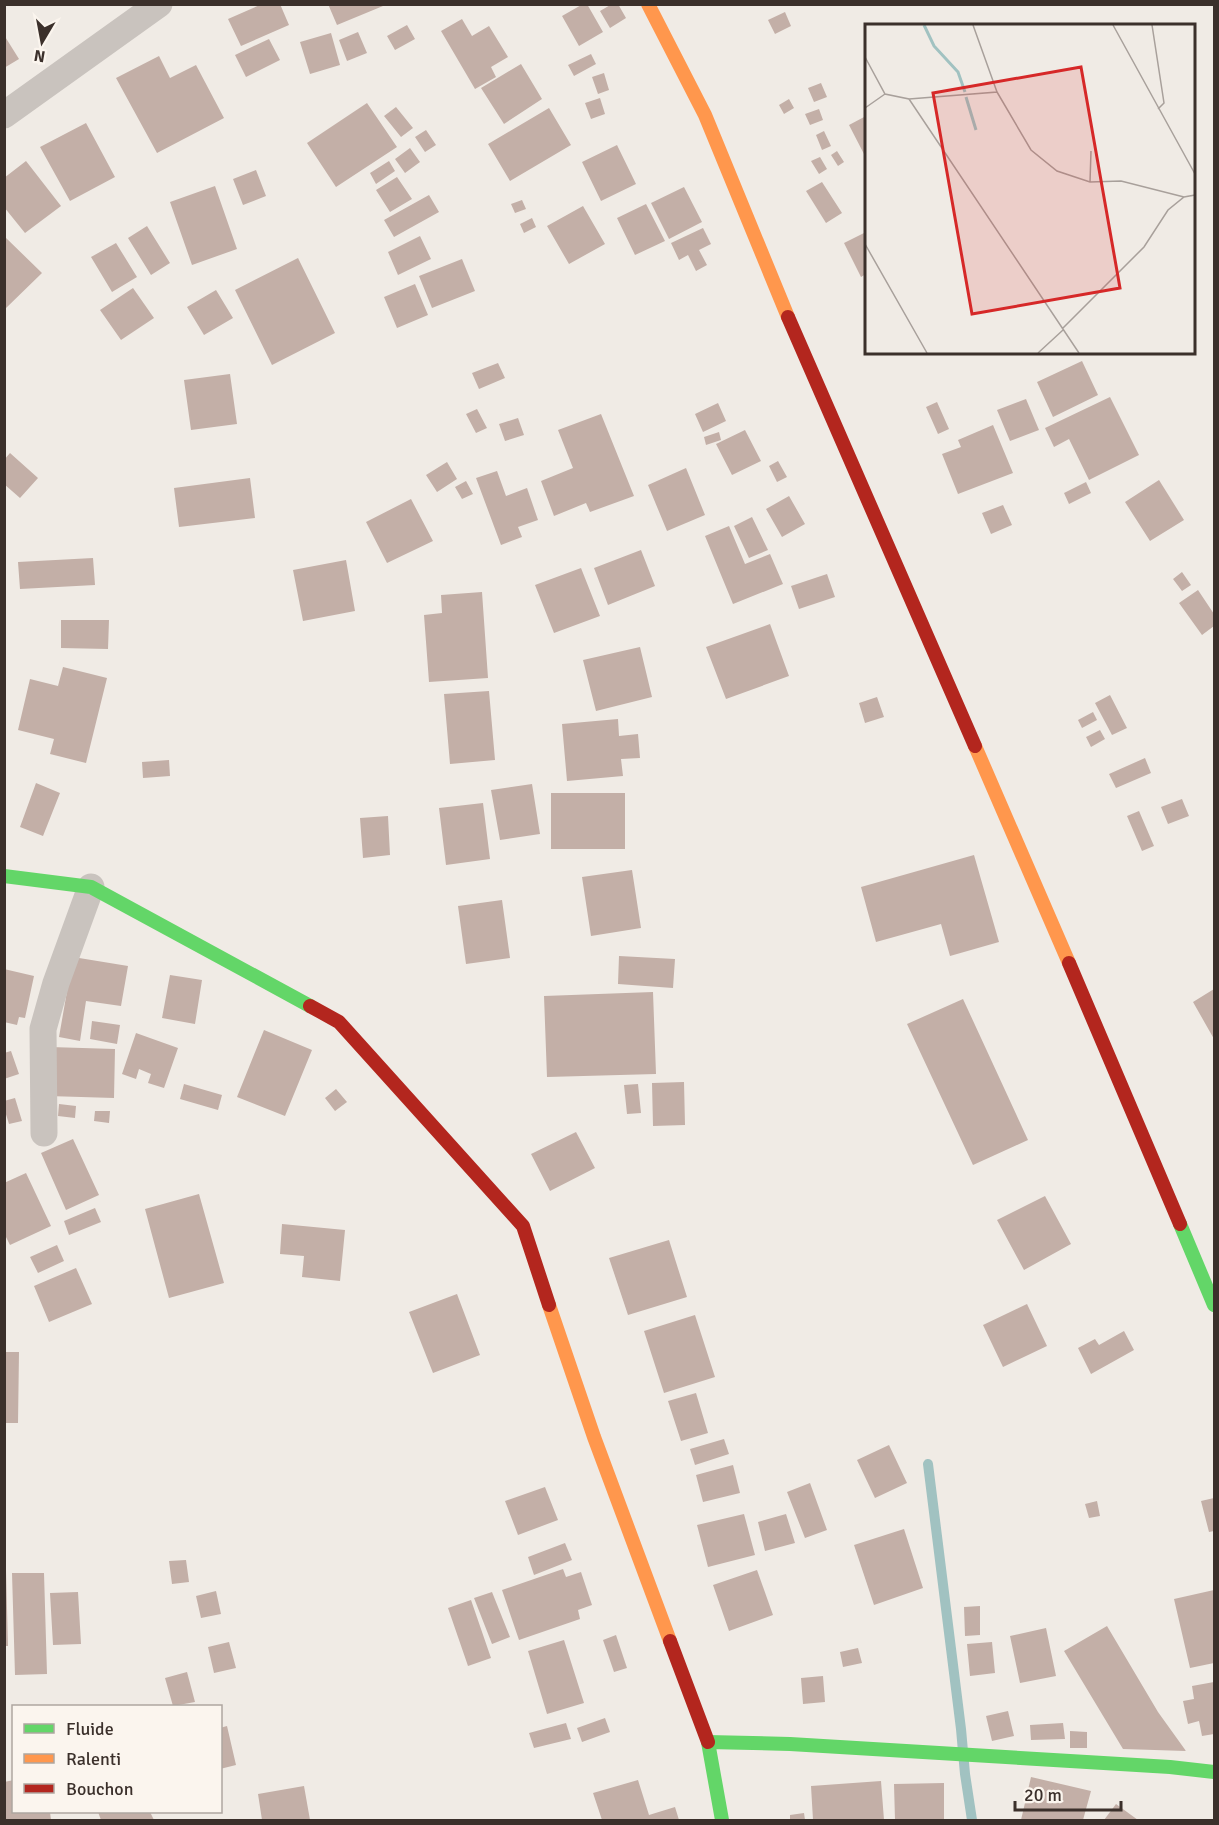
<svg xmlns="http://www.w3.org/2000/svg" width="1219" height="1825" viewBox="0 0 1219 1825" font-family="Signika,sans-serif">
	<rect width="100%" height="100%" fill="#f0ebe5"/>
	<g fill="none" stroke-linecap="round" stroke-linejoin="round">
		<!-- stream -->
		<path stroke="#a1c2c1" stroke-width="10" d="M928 1464 961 1729 965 1774 972 1820"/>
	</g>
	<!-- building -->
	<path fill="#c3afa7" d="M262 4H280L289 25 241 46 228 19Z
		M328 4H382L383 6 337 25Z
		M583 4H587L603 32 579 46 562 16Z
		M612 4H618L626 18 610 28 600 11Z
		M785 12 791 26 775 34 768 20Z
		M462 19 472 36 489 26 508 57 491 67 496 77 475 89 441 31Z
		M407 25 415 39 395 50 387 36Z
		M358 32 367 53 347 61 339 40Z
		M331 33 340 65 310 74 300 42Z
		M4 35 19 59 4 68Z
		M269 39 280 60 246 77 235 55Z
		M591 54 596 64 574 76 568 65Z
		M159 56 170 78 196 65 224 118 157 153 116 78Z
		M521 64 542 99 504 124 481 88Z
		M604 73 609 90 598 94 592 77Z
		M821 83 827 97 814 102 808 88Z
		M600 98 605 114 591 119 585 103Z
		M789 99 794 108 784 114 779 105Z
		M367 103 397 147 336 187 307 143Z
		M396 107 413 128 401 137 384 116Z
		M549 108 571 145 510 181 488 144Z
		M819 109 823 120 810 125 805 114Z
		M866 116V155L865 156 849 125Z
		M86 123 115 177 70 201 40 147Z
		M426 130 436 145 425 152 415 137Z
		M824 131 831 146 822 150 816 135Z
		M617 145 636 184 601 201 582 162Z
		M410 148 420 162 405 173 395 159Z
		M837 151 844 162 838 166 831 155Z
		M820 157 827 169 819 174 811 161Z
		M26 161 61 206 25 233 4 207V178Z
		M389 161 395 171 376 184 370 173Z
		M256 170 266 196 243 205 233 179Z
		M397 177 412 199 390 212 376 190Z
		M822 182 842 213 826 223 806 191Z
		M215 186 237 249 192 265 170 202Z
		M684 187 702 222 669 239 651 203Z
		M429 195 439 212 394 237 384 220Z
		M522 200 526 209 515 213 511 204Z
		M646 204 665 241 635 255 617 218Z
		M583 206 605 244 569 264 547 226Z
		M532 218 536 227 524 233 520 224Z
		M147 226 170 263 151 275 128 238Z
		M703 228 711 244 699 250 707 265 696 271 688 255 679 260 671 243Z
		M866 232V274L861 277 844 243Z
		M4 236 42 273 4 310Z
		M420 236 431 259 398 275 388 252Z
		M116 243 137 277 112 292 91 257Z
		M298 258 335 333 272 365 235 290Z
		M462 259 475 291 432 308 419 276Z
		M415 284 428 315 397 328 384 297Z
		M133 288 154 318 121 340 100 310Z
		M216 290 233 318 204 335 187 307Z
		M1082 361 1098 395 1053 417 1037 382Z
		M498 363 505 378 479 389 472 373Z
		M230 374 237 424 191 430 184 380Z
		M1110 397 1139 455 1089 480 1069 439 1054 447 1045 428Z
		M1026 399 1039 430 1010 441 997 410Z
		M937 402 949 429 938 434 926 407Z
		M718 403 726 421 703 432 695 414Z
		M477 409 487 428 476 433 466 414Z
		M601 414 634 496 590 512 586 503 554 516 541 481 573 468 558 430Z
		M518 418 524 435 505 441 499 424Z
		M993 425 1013 473 958 494 942 454 961 447 958 440Z
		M745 430 761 461 732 475 716 444Z
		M719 432 721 440 706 445 704 437Z
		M10 453 38 478 20 498 4 484V460Z
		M778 461 787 477 777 482 769 466Z
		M447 462 457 479 437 492 426 475Z
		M686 468 705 515 667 531 648 485Z
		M497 471 506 496 527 488 538 520 518 527 522 537 501 545 476 478Z
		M250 478 255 518 179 527 174 488Z
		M1159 480 1184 520 1150 541 1125 502Z
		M466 481 473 494 462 499 455 487Z
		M1086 482 1091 493 1069 504 1064 493Z
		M789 496 805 524 782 537 766 509Z
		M411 499 433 541 387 563 366 522Z
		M1003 505 1012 525 991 534 982 513Z
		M752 517 768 550 749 558 734 526Z
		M729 526 745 564 770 554 783 584 733 604 705 536Z
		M641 550 655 586 608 605 594 568Z
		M93 558 95 585 20 589 18 562Z
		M346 560 355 611 303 621 293 570Z
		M581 568 600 616 554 633 535 585Z
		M1182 572 1191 585 1182 591 1173 579Z
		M827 574 835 597 799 609 791 586Z
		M1198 590 1214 614V626L1202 635 1179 603Z
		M482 592 488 678 429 682 424 615 442 613 441 595Z
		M61 620H109L108 649 61 648Z
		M770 624 789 676 726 699 706 647Z
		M640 647 652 697 596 711 583 660Z
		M63 667 107 678 86 763 50 754 54 739 18 730 30 679 58 686Z
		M489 691 495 760 450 764 444 694Z
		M1110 695 1127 728 1112 735 1095 703Z
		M877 697 884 717 865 723 859 703Z
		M1093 712 1097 720 1082 728 1078 720Z
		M618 719 619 736 638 734 640 758 621 759 623 776 567 781 562 724Z
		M1100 730 1105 739 1091 747 1086 737Z
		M1145 758 1151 773 1116 788 1109 774Z
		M169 760 170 776 143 778 142 762Z
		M36 783 60 793 43 836 20 827Z
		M532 784 540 834 500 840 491 790Z
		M551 793H625V849H551Z
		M1182 799 1189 816 1168 824 1161 807Z
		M483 803 490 859 446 865 439 808Z
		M1139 811 1154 846 1142 851 1127 816Z
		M388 816 390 855 363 858 360 818Z
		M974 855 999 942 950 956 941 924 876 942 861 887Z
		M632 870 641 928 591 936 582 877Z
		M502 900 510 958 466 964 458 906Z
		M619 956 675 959 673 988 618 984Z
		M73 957 128 966 121 1006 86 1001 80 1041 59 1037Z
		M4 969 34 976 25 1018 19 1017 17 1025 4 1022Z
		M170 975 202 980 195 1024 162 1018Z
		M1214 989V1039L1193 1002Z
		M653 992 656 1074 547 1077 544 996Z
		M963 999 1028 1140 973 1165 907 1024Z
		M92 1021 120 1025 117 1044 90 1039Z
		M264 1030 312 1050 285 1116 237 1097Z
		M136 1033 178 1048 164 1088 148 1083 151 1074 139 1069 136 1079 122 1074Z
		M50 1047 115 1049 114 1098 48 1096Z
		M11 1051 19 1074 4 1079V1053Z
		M684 1082 685 1125 653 1126 652 1083Z
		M184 1084 222 1095 218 1110 180 1099Z
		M638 1084 641 1113 627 1114 624 1085Z
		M336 1089 347 1102 335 1111 325 1098Z
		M15 1098 22 1121 9 1124 4 1108V1101Z
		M59 1104 76 1106 75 1118 58 1116Z
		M95 1111H110L109 1123 94 1121Z
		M576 1132 595 1168 550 1191 531 1154Z
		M73 1139 99 1195 66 1210 41 1153Z
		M26 1173 51 1226 10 1245 4 1233V1183Z
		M199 1194 224 1283 169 1298 145 1209Z
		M1045 1196 1071 1244 1024 1270 997 1220Z
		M95 1208 101 1222 69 1235 64 1221Z
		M282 1224 345 1230 340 1281 302 1277 304 1256 280 1254Z
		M669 1240 687 1297 628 1315 609 1258Z
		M57 1245 64 1261 38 1273 30 1257Z
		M76 1268 92 1304 49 1322 34 1286Z
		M457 1294 480 1355 433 1373 409 1312Z
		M1027 1304 1047 1346 1003 1367 983 1325Z
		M695 1315 715 1377 664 1393 644 1331Z
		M1124 1331 1134 1350 1091 1374 1078 1348 1095 1339 1099 1345Z
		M4 1352H19L18 1423H4Z
		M696 1393 708 1433 681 1441 668 1401Z
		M724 1439 729 1454 695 1465 690 1449Z
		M889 1445 907 1483 875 1498 857 1460Z
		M733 1465 740 1493 703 1502 696 1475Z
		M810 1483 827 1530 805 1538 787 1492Z
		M545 1487 558 1520 518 1535 505 1501Z
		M1214 1498V1531L1209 1532 1201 1501Z
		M1097 1501 1100 1516 1089 1518 1085 1504Z
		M744 1514 755 1555 708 1567 697 1525Z
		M786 1514 795 1543 765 1551 758 1522Z
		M904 1529 923 1588 874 1605 854 1545Z
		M565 1543 572 1560 534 1575 528 1557Z
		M186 1560 189 1582 172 1584 169 1561Z
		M563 1569 566 1577 581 1572 592 1605 578 1610 580 1619 519 1640 502 1590Z
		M4 1570H6L8 1646H4Z
		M757 1570 773 1615 729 1631 713 1585Z
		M12 1573H44L47 1674 15 1675Z
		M1214 1590V1663L1190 1668 1174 1599Z
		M216 1591 221 1614 201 1618 196 1596Z
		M78 1592 81 1644 53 1645 50 1593Z
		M492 1592 510 1637 492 1644 474 1598Z
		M471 1600 491 1658 468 1666 448 1608Z
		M980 1606V1635L965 1636 964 1607Z
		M1107 1626 1158 1712 1186 1751 1123 1749 1064 1651Z
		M1046 1628 1056 1676 1020 1683 1010 1636Z
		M616 1635 627 1668 614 1672 603 1640Z
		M564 1640 584 1703 547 1714 528 1651Z
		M229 1642 236 1668 214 1673 208 1647Z
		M992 1642 995 1673 970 1676 967 1644Z
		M858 1648 862 1663 843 1667 840 1652Z
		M187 1672 195 1702 173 1706 165 1678Z
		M823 1676 825 1702 803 1704 801 1678Z
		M1214 1682V1734L1202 1736 1199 1721 1188 1724 1183 1701 1194 1699 1192 1686Z
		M1008 1711 1014 1736 992 1741 986 1716Z
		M605 1718 610 1732 582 1742 577 1728Z
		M566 1723 571 1739 534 1748 529 1733Z
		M1063 1723 1065 1739 1031 1740 1030 1725Z
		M227 1726 236 1765 220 1769V1728Z
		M1070 1731 1087 1732V1748H1070Z
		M1031 1777 1091 1791 1083 1820H1021Z
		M14 1780V1812H50L51 1820H4V1782Z
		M638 1780 649 1815 675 1807 679 1820H602L593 1793Z
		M881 1781 884 1820H813L811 1786Z
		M944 1783V1820H895L894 1784Z
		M304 1786 310 1820H262L258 1794Z
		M1116 1804 1138 1820H1104Z
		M98 1812H150L154 1820H101Z
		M804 1813 805 1820H790V1815Z"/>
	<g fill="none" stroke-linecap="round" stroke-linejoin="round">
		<!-- street -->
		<path stroke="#c9c3be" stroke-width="27" d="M4 115 159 4
			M44 1133 43 1029 56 983 91 887"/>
		<!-- fast -->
		<path stroke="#63d668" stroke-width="14" d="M4 876 91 887 310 1006
			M1180 1224 1214 1305
			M722 1820 708 1742 790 1744 1170 1767 1214 1772"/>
		<!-- slow -->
		<path stroke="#ff974d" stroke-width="14" d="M648 4 705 115 788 317
			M975 746 1069 963
			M549 1305 594 1437 670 1641"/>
		<!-- jam -->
		<path stroke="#b3261e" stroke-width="14" d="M788 317 975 746
			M1069 963 1180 1224
			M310 1006 339 1022 523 1226 549 1305
			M670 1641 708 1742"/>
	</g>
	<!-- overview -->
	<g transform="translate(865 24)">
		<rect width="330" height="330" fill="#f0ebe5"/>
		<path fill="none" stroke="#a1c2c1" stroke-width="3" d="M59 1 69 22 93 48 100 68M101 73 111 106"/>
		<path fill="none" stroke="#a8a09b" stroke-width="1.5" d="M248 1 330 150M287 1 299 79 293 85M0 33 20 70 44 75 214 329M132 68 166 126 192 147 225 158 256 157 319 173M44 75 132 68 108 1M0 84 20 70M225 158 226 127M0 220 62 329M197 305 279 223 303 186 319 173 330 171M173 329 198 306"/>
		<path fill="#d62828" fill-opacity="0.15" stroke="#d62828" stroke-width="3" d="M216 43 255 264 107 290 68 69Z"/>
		<rect width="330" height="330" fill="none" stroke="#3b302b" stroke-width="3"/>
	</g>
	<!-- border -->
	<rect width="1219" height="1825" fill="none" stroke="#3b302b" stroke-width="12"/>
	<!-- legend -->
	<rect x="12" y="1705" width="210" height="108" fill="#fbf5ee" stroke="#aea6a0" stroke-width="1.5"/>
	<rect x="24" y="1724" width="30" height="9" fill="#63d668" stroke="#aea6a0" stroke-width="1.5"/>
	<text x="66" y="1735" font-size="18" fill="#3b302b">Fluide</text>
	<rect x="24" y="1754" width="30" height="9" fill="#ff974d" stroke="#aea6a0" stroke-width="1.5"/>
	<text x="66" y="1765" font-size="18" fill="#3b302b">Ralenti</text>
	<rect x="24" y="1784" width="30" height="9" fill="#b3261e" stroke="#aea6a0" stroke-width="1.5"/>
	<text x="66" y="1795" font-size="18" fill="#3b302b">Bouchon</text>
	<!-- north arrow -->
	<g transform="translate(42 42) rotate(190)" stroke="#fbf5ee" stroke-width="4.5" paint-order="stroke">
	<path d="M0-4.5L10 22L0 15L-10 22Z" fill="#3b302b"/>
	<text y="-9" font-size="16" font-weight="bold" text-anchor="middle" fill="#3b302b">N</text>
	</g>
	<!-- scale -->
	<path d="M1015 1801v9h106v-9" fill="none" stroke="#3b302b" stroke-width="3"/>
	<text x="1024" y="1801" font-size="18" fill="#3b302b" stroke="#fbf5ee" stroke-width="4.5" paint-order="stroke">20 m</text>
</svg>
